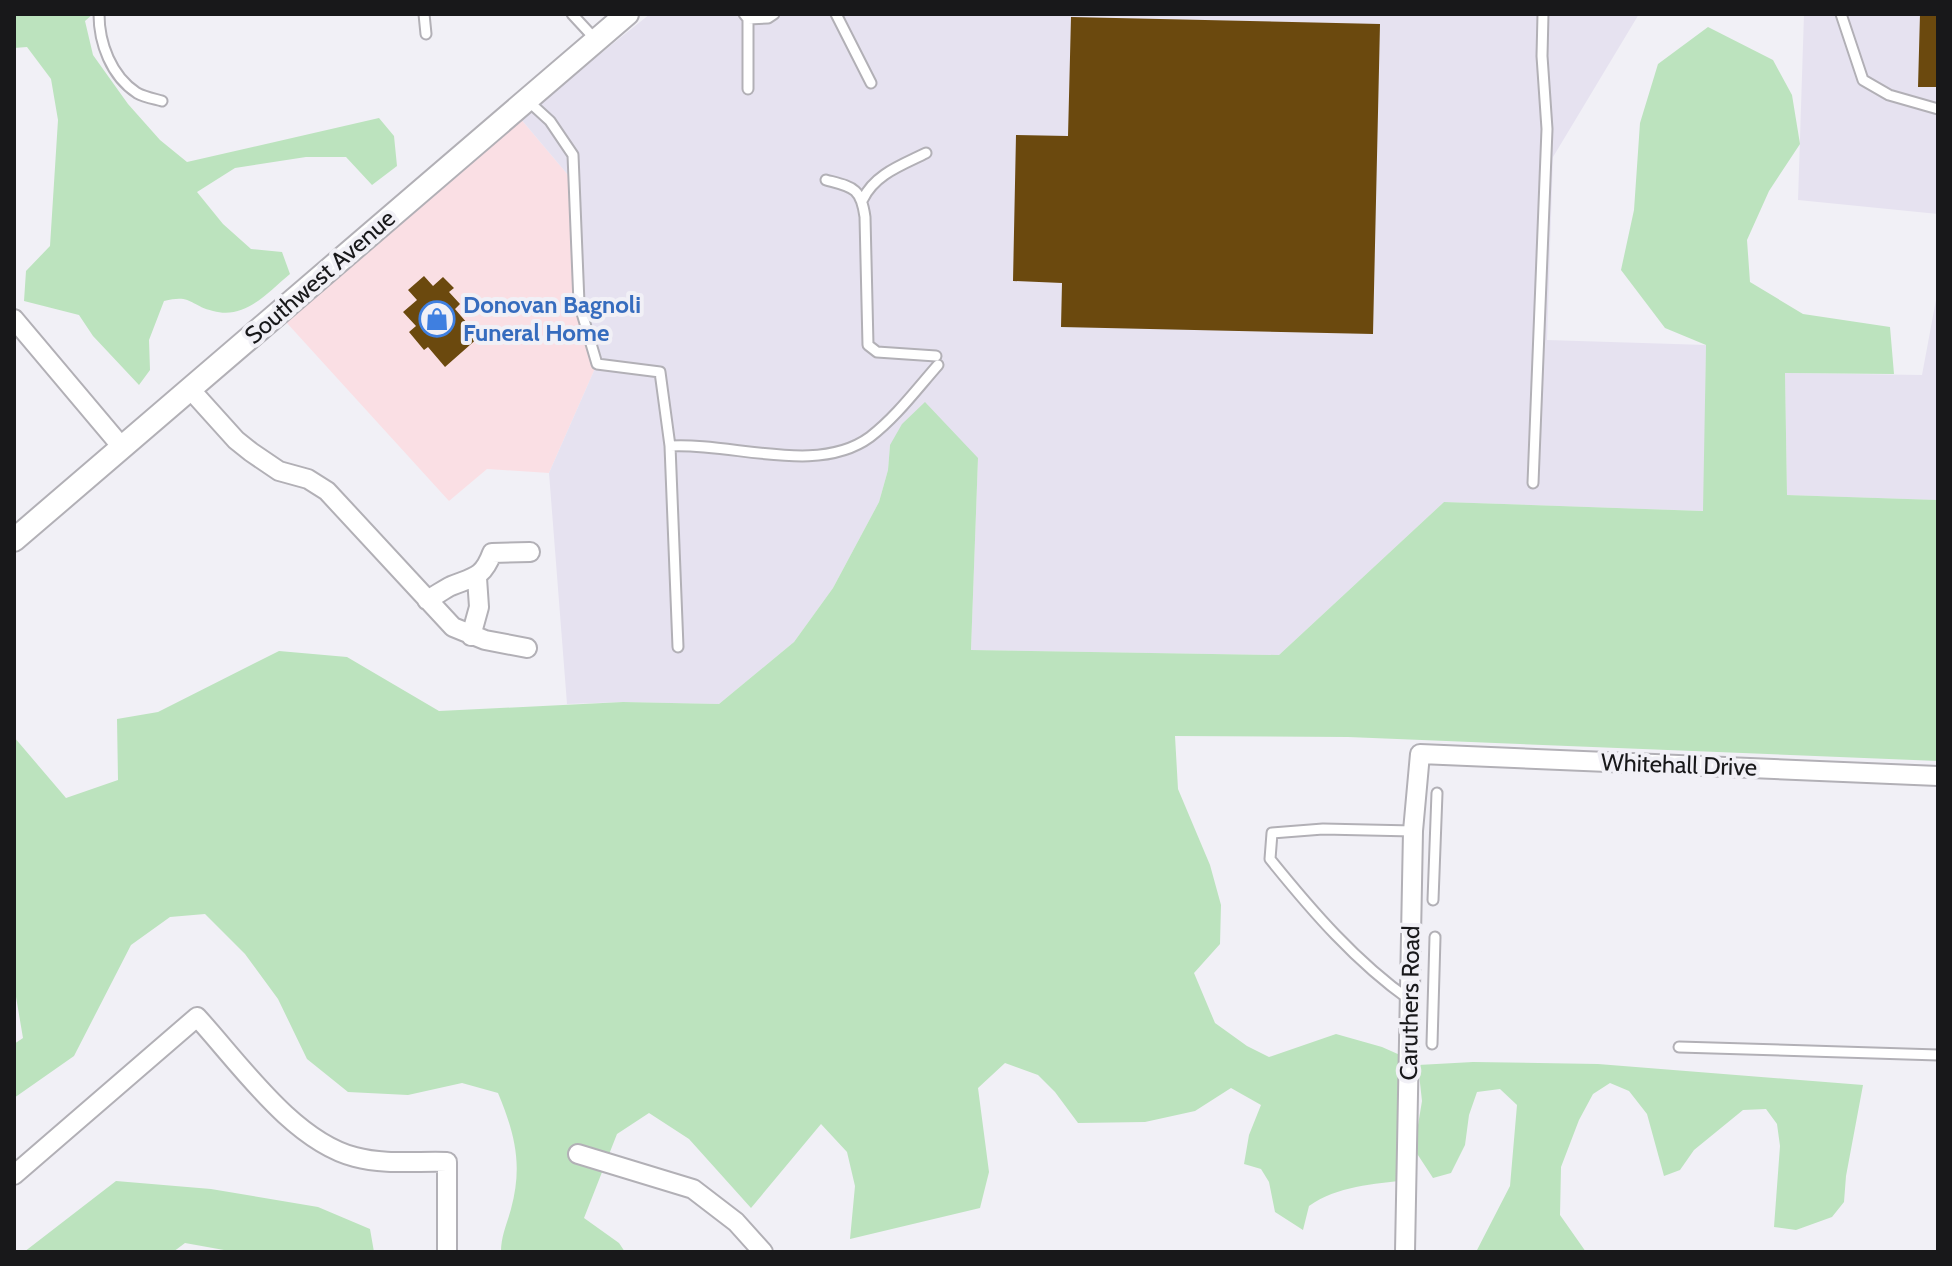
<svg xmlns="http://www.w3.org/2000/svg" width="1952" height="1266" viewBox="0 0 1952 1266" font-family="Cabin,sans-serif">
	<rect width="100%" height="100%" fill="#f1f0f6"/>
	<!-- commercial -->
	<path fill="#fadfe4" d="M520 118 574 182 597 364 549 473 487 469 449 501 286 322Z"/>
	<!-- built -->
	<path fill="#e6e2f0" d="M650 14H1639L1553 157 1547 340 1706 345 1704 511 1444 502 1279 655 971 650 978 458 890 445 888 470 879 502 833 588 794 642 719 704 623 702 567 704 549 473 597 364 579 303 574 182 520 118Z
		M1804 14H1938V214L1798 200Z
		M1938 289V500L1787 495 1785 373 1922 375Z"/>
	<!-- green -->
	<path fill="#bce3be" d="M14 14H93L85 21 93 55 128 104 160 140 187 162 379 118 394 136 397 166 372 185 346 157H306L235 168 197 192 223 224 251 249 282 252 290 274C267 293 245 320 213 311 189 305 192 294 164 301L149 340 150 370 139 385 93 336 79 315 24 301 26 271 50 246 58 120 51 79 27 47 14 48Z
		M1708 27 1773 60 1792 95 1800 144 1769 191 1747 240 1750 282 1803 314 1890 327 1894 374 1785 373 1787 495 1938 500V761L1348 737 1175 736 1178 789 1210 865 1221 905 1220 944 1194 973 1215 1023 1247 1046 1269 1057 1336 1034 1382 1047 1409 1059 1407 1180C1374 1184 1337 1186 1309 1206L1303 1230 1275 1212 1269 1182 1261 1169 1244 1164 1249 1135 1261 1105 1231 1088 1195 1111 1145 1122 1078 1123 1055 1092 1038 1075 1005 1063 978 1088 989 1172 980 1208 850 1239 855 1186 847 1152 821 1124 751 1208 689 1139 649 1113 617 1134 584 1218 619 1243 625 1252H501C501 1236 507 1224 511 1209 523 1165 515 1134 498 1093L462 1083 408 1095 348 1092 307 1059 278 999 245 954 205 914 170 917 131 945 74 1056 14 1098V1044L23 1038 14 985V737L66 798 118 780 117 719 158 712 279 651 347 657 439 711 623 702 719 704 794 642 833 588 879 502 888 470 890 445 902 424 925 402 978 458 971 650 1279 655 1444 502 1703 511 1706 345 1665 328 1621 270 1634 210 1640 123 1658 64Z
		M1473 1062 1598 1064 1863 1085 1846 1176 1844 1202 1832 1217 1796 1230 1774 1227 1780 1146 1777 1124 1766 1109 1743 1110 1694 1150 1680 1170 1664 1176 1647 1114 1629 1091 1610 1083 1593 1094 1579 1120 1561 1167 1560 1215 1586 1252H1476L1510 1186 1517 1105 1500 1089 1477 1092 1469 1115 1465 1145 1451 1173 1433 1178 1414 1149 1422 1101 1418 1065Z
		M116 1181 211 1189 318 1207 370 1229 374 1252H235L185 1243 173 1252H24Z"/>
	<!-- building -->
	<path fill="#6b490e" d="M1920 14H1938V87H1918Z
		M1071 17 1380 24 1373 334 1061 327 1062 283 1013 281 1016 135 1068 136Z
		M424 276 433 286 443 277 454 288 449 292 460 304 455 309 479 337 445 367 428 347 424 350 409 332 416 326 403 312 417 300 408 290Z"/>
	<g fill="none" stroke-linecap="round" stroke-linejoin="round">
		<defs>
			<path id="service" d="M99 14C99 43 111 76 137 93 144 97 155 99 162 101
				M424 14 426 34
				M572 14 596 40
				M744 14 748 19V89
				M836 14 871 83
				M1841 14 1863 80 1889 95 1938 109
				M748 19 768 18 774 14
				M527 100 550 121 573 155 579 303 597 364 660 372 670 446 678 647
				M826 180C852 187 861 187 865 217L868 345 877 352 936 356
				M863 199C875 174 902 165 926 153
				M670 446C732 442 817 476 870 437 896 417 916 390 938 365
				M1533 483 1547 129 1542 56 1543 14
				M1433 900 1437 793
				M1410 1000C1356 962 1312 911 1270 859L1272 833 1323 829 1413 831
				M1432 1044 1435 937
				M1679 1047 1938 1055"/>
			<path id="minor" d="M14 319 121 446
				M190 389 236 440 251 452 279 471 308 479 327 491 453 627 485 640 527 648
				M427 600C435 596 443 590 451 586 473 577 483 578 492 553L530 552
				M471 636 479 607 477 578
				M578 1154 693 1189 736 1222 763 1252
				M14 1175 197 1017C240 1064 293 1141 355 1157 384 1165 417 1161 447 1162V1252
				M1405 1252 1413 831 1420 754 1938 776"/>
			<path id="tertiary" d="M14 540 627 14"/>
		</defs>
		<!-- service casing -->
		<use href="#service" stroke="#b2b0b6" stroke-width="13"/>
		<!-- minor casing -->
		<use href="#minor" stroke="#b2b0b6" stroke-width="22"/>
		<!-- tertiary casing -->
		<use href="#tertiary" stroke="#b2b0b6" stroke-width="26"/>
		<!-- service -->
		<use href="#service" stroke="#fff" stroke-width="9"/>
		<!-- minor -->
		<use href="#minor" stroke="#fff" stroke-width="18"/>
		<!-- tertiary -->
		<use href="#tertiary" stroke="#fff" stroke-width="22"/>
	</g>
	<!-- icons -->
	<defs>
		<symbol id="shop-ring" viewBox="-11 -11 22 22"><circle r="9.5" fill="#f1f0f6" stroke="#3f7fe0" stroke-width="1.5"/><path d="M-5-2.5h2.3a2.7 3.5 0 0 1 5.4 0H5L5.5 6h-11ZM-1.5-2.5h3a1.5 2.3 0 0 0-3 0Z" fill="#3f7fe0"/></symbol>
	</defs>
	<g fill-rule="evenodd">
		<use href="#shop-ring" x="417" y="299" width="40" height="40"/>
	</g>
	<g text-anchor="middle" stroke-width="8" stroke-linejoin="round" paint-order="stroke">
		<!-- street labels -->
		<g font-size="24" fill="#18181a" stroke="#f1f0f6">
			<text transform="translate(320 277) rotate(-41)" y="8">Southwest Avenue</text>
			<text transform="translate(1679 765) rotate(2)" y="8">Whitehall Drive</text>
			<text transform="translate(1410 1003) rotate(-89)" y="8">Caruthers Road</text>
		</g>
		<!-- shop labels -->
		<g font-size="24" font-weight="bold" fill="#366cbe" stroke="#f1f0f6" text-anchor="start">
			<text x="463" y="313">Donovan Bagnoli<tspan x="463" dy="28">Funeral Home</tspan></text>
		</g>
	</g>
	<!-- border -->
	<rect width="1952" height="1266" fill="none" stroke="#18181a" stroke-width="32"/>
</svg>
